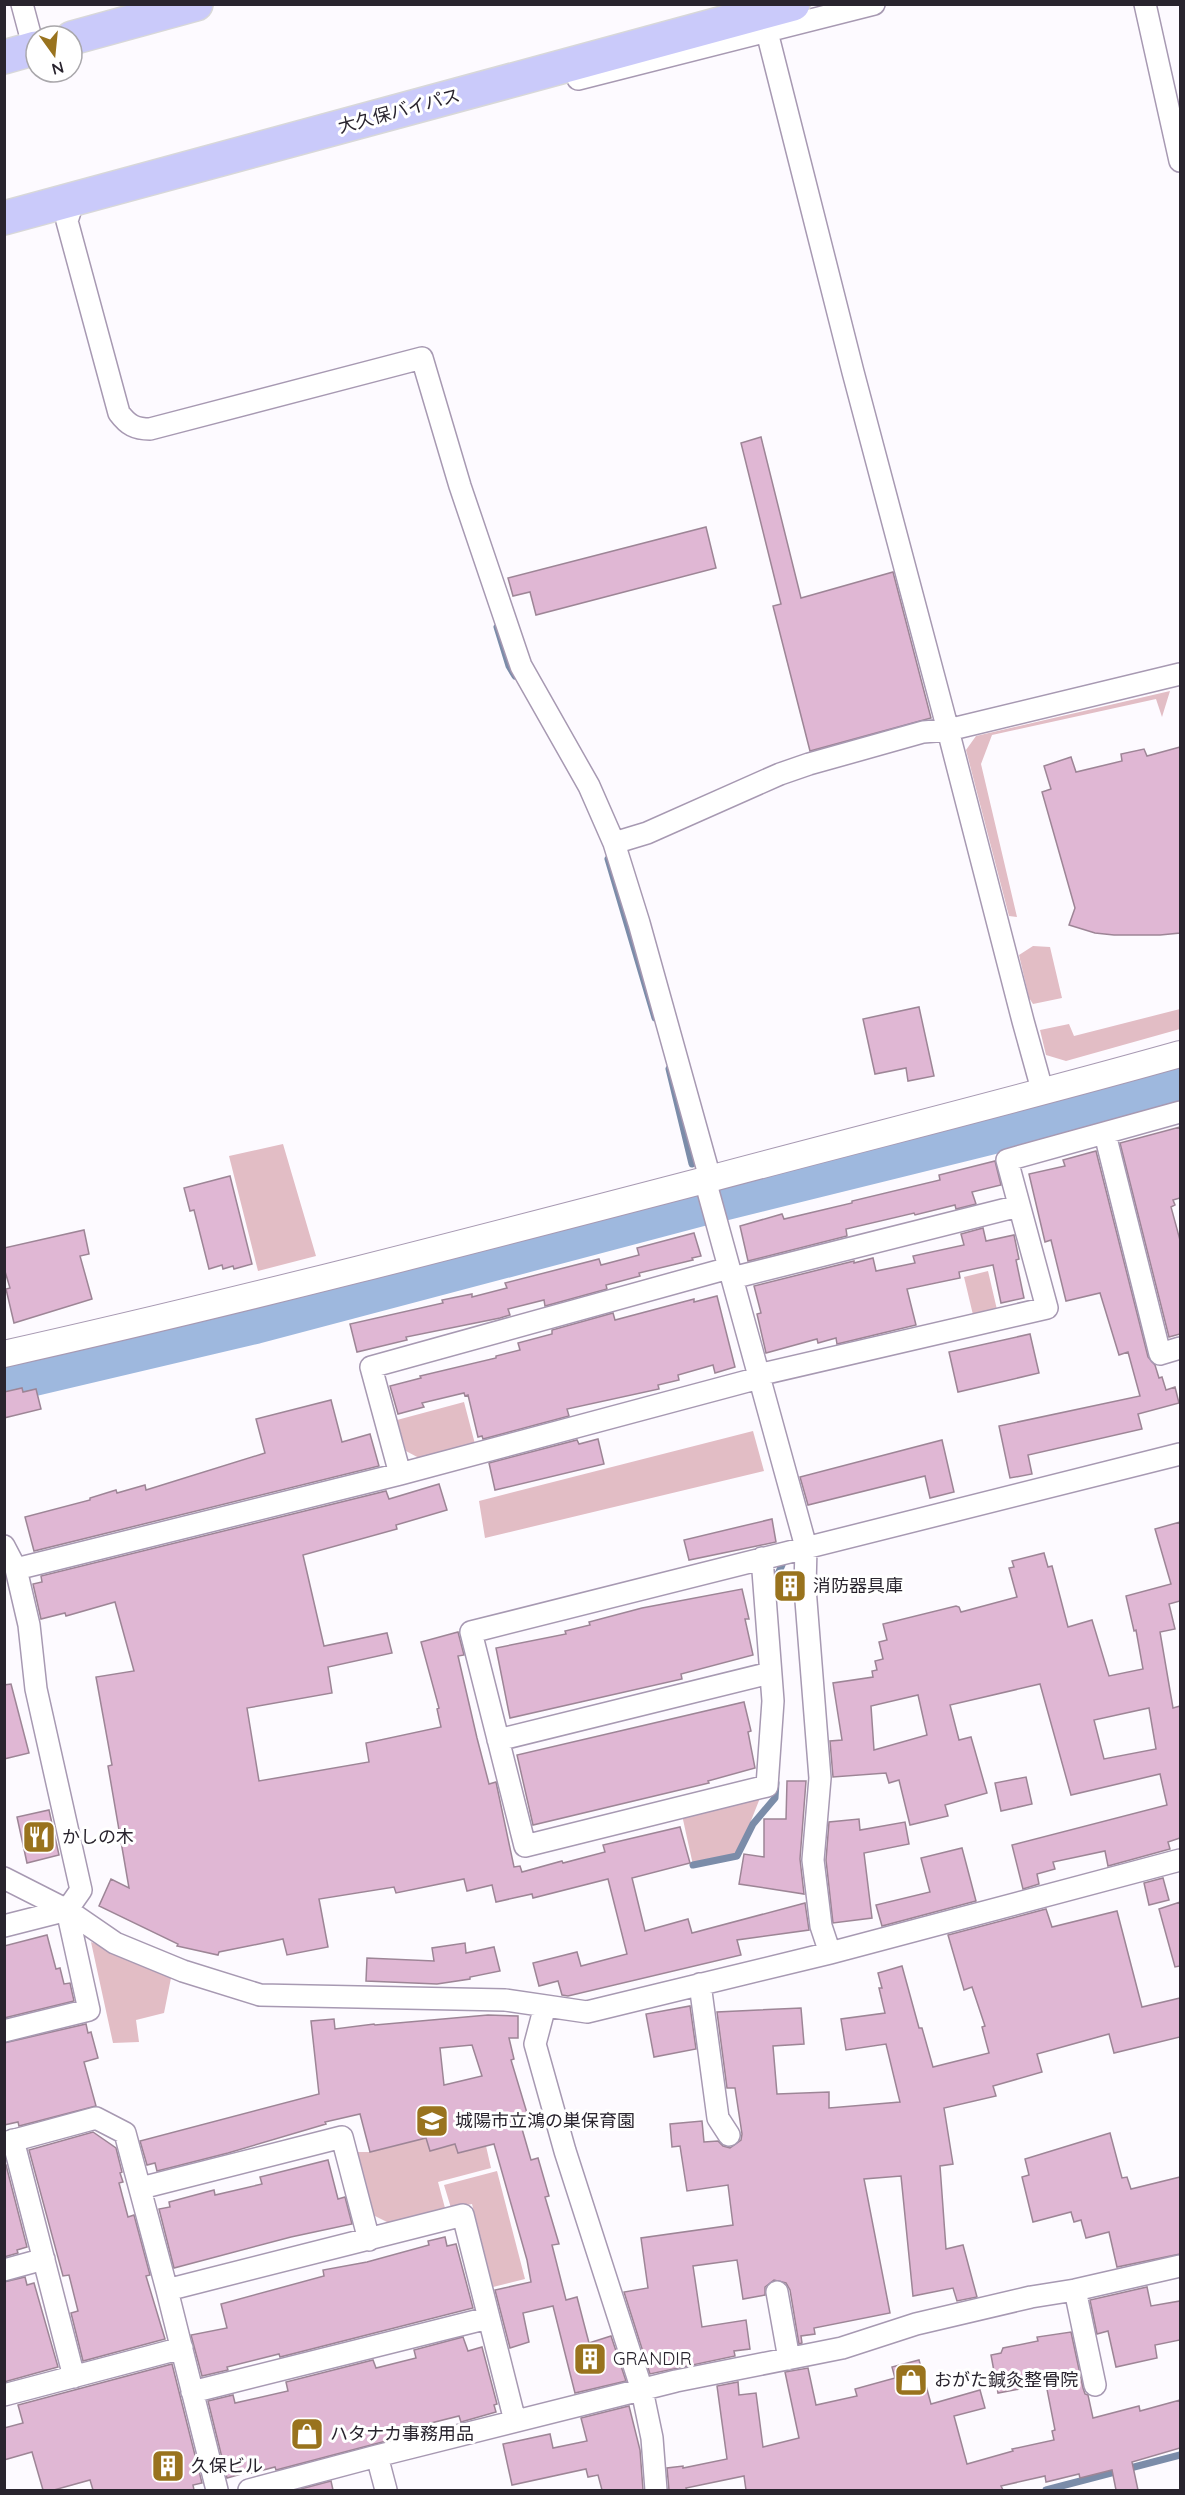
<svg xmlns="http://www.w3.org/2000/svg" width="1185" height="2495" viewBox="0 0 1185 2495" font-family="Quicksand,'Noto Sans JP',sans-serif">
	<rect width="100%" height="100%" fill="#fdfaff"/>
	<!-- green -->
	<path fill="#e2bdc5" d="M1170 691 1162 717 1156 699 992 735 981 764 1017 917 1009 916 966 750 976 736Z
		M1033 946 1050 947 1062 998 1033 1004 1029 998 1019 955Z
		M1180 1009V1029L1066 1061 1046 1055 1040 1030 1069 1024 1074 1036Z
		M283 1144 316 1256 258 1271 229 1156Z
		M988 1271 998 1314 974 1319 964 1277Z
		M464 1402 475 1444 419 1458 406 1451 397 1420Z
		M753 1431 764 1471 485 1538 479 1501Z
		M760 1798 737 1856 693 1865 682 1815Z
		M91 1942 172 1973 164 2013 136 2020 139 2042 113 2043Z
		M426 2138 455 2144 459 2153 486 2146 491 2168 438 2182 445 2208 389 2223 373 2215 357 2152H370Z
		M497 2171 525 2279 493 2287 472 2204 451 2208 444 2185Z"/>
	<g fill="none" stroke-linecap="round" stroke-linejoin="round">
		<!-- stream -->
		<path stroke="#7b8ca9" stroke-width="7" d="M497 627 509 666 515 676
			M608 859 655 1018
			M669 1069 692 1164
			M774 1590 773 1585 782 1565
			M693 1865 737 1856 753 1824 775 1798 776 1783
			M1046 2490 1180 2455"/>
		<!-- river -->
		<path stroke="#9eb8de" stroke-width="42" d="M4 1382 255 1323 698 1206 1046 1120 1180 1083"/>
	</g>
	<!-- building -->
	<path fill="#e0b7d4" stroke="#9d8596" stroke-width="1.5" fill-rule="evenodd" d="M761 437 801 598 893 572 931 718 810 751 773 606 781 604 741 443Z
		M706 527 716 568 536 615 530 592 513 596 508 578Z
		M1180 747V933L1160 935H1114L1095 933 1069 925 1075 908 1042 792 1051 789 1044 766 1071 757 1076 772 1122 761 1121 754 1144 749 1147 756Z
		M919 1007 934 1076 908 1081 906 1068 875 1074 863 1019Z
		M1180 1127V1198L1173 1200 1175 1205 1171 1207 1180 1240V1334L1169 1337 1120 1143Z
		M1096 1151 1148 1357 1155 1365 1159 1378 1162 1377 1166 1390 1175 1387 1179 1403 1138 1414 1142 1429 1028 1455 1032 1474 1010 1478 999 1426 1140 1396 1128 1352 1119 1355 1100 1293 1066 1301 1051 1240 1045 1242 1029 1174 1065 1166 1063 1160Z
		M995 1161 1001 1185 972 1192 976 1204 956 1209 955 1205 915 1215 914 1213 846 1229 847 1236 748 1261 740 1226 782 1214 784 1219 852 1203V1201L940 1180 939 1175Z
		M230 1176 252 1264 234 1269 233 1266 223 1269 222 1265 209 1269 194 1210 190 1211 184 1188Z
		M983 1228 986 1241 1014 1235 1019 1259 1016 1260 1024 1298 1001 1303 993 1265 959 1272 960 1278 907 1289 916 1325 837 1344 836 1338 818 1343 817 1339 766 1353 757 1314 761 1313 754 1286 854 1261V1263L873 1258 876 1271 915 1263 913 1256 964 1245 961 1234Z
		M84 1230 89 1254 80 1256 92 1299 14 1323 6 1289 10 1288 4 1268V1248Z
		M694 1233 701 1256 692 1258 693 1260 639 1273 640 1276 606 1285 607 1289 545 1306 544 1300 508 1309 510 1315 500 1318 406 1337 407 1340 357 1352 350 1324 443 1303 442 1300 472 1294V1297L507 1288 505 1283 599 1259 601 1265 639 1255 637 1248Z
		M717 1296 735 1367 715 1373 713 1365 678 1375 679 1380 658 1385 659 1389 567 1409 569 1416 483 1439 482 1436 478 1437 468 1395 465 1396 464 1393 422 1403 424 1407 398 1414 390 1386 421 1378 420 1376 496 1358V1356L520 1350 518 1343 552 1334V1330L613 1313 615 1320 694 1299V1302Z
		M1030 1334 1039 1373 958 1392 949 1352Z
		M22 1388 23 1392 36 1389 41 1409 4 1418V1392Z
		M331 1400 342 1442 370 1434 379 1466 34 1551 25 1517 90 1500V1498L116 1490 117 1493 145 1485 146 1490 265 1453 256 1419Z
		M598 1439 604 1464 495 1490 489 1463 577 1440 579 1444Z
		M942 1440 954 1492 930 1498 925 1476 808 1505 800 1477Z
		M439 1484 447 1510 396 1525 397 1529 303 1555 324 1646 387 1633 392 1653 328 1667 332 1693 247 1708 259 1781 369 1762 366 1743 441 1727 437 1709 439 1708 421 1642 458 1632 464 1655 458 1656 477 1738 489 1784 496 1782 514 1867 520 1866 522 1872 562 1861 563 1863 605 1852 603 1845 680 1827 690 1863 632 1878 645 1931 688 1919 692 1933 805 1903 809 1930 737 1940 741 1955 568 1996 562 1995 558 1981 539 1986 533 1963 577 1952 581 1966 627 1954 608 1879 533 1898 532 1894 496 1902 492 1885 467 1891 464 1879 396 1893 394 1887 319 1899 328 1947 287 1955 283 1939 219 1952 218 1955 177 1946 178 1944 99 1906 111 1879 129 1888 108 1766 112 1765 96 1677 134 1671 115 1602 66 1616 65 1613 41 1619 33 1584 42 1582 41 1576 386 1491 389 1499Z
		M772 1519 776 1542 689 1560 684 1540Z
		M1180 1522V1601L1169 1604 1175 1629 1160 1632 1173 1708 1180 1706V1838L1168 1842 1170 1849 1108 1866 1105 1851 1053 1862 1055 1869 1037 1874 1039 1884 1023 1889 1012 1845 1167 1805 1160 1774 1071 1795 1040 1684 950 1705 959 1740 971 1737 987 1793 945 1805 948 1816 910 1825 899 1780 889 1783 886 1773 833 1777 830 1741 842 1740 833 1683 873 1677 872 1671 877 1670 875 1661 883 1659 879 1642 887 1640 883 1624 956 1606 959 1607 961 1612 1017 1597 1009 1568 1014 1567 1012 1561 1044 1553 1048 1567 1052 1566 1068 1627 1092 1620 1109 1676 1143 1669 1136 1630 1134 1631 1126 1596 1171 1584 1155 1529ZM918 1695 927 1735 874 1750 871 1706ZM1149 1708 1156 1749 1104 1759 1094 1720Z
		M742 1589 749 1619H745L753 1655 681 1674 682 1679 510 1718 496 1648 566 1634 565 1631 590 1625 589 1622 642 1608Z
		M11 1684 29 1753 4 1759V1685Z
		M744 1702 751 1731 748 1732 755 1768 708 1781 709 1783 533 1825 517 1755Z
		M1026 1777 1032 1804 1001 1811 995 1783Z
		M787 1781H806L800 1859 804 1894 739 1884 744 1854 764 1857V1819H786Z
		M49 1810 59 1855 27 1863 17 1817Z
		M859 1819 860 1830 905 1822 909 1844 864 1853 872 1918 833 1923 826 1860 829 1822Z
		M962 1848 976 1901 882 1926 876 1905 930 1892 921 1858Z
		M1163 1878 1169 1900 1149 1905 1144 1883Z
		M1180 1902V1966L1175 1967 1159 1909Z
		M1046 1909 1052 1927 1117 1911 1142 2007 1180 1998V2037L1114 2053 1109 2034 1037 2054 1042 2072 993 2086 996 2096 944 2108 953 2164 940 2166 946 2249 963 2245 977 2297 957 2301 953 2288 913 2296 901 2176 864 2179 890 2313 814 2328 815 2334 801 2336 802 2343 799 2344 790 2290 786 2283 774 2280 765 2287V2295L743 2299 737 2260 693 2266 702 2327 746 2320 750 2349 734 2351 735 2356 650 2374 624 2292 648 2288 641 2238 733 2225 728 2185 687 2191 680 2146 672 2147 670 2124 702 2121 704 2142 718 2141 723 2146 730 2148 741 2140 742 2134 735 2088H727L717 2012 801 2008 804 2044 773 2046 777 2094 829 2092V2108L900 2102 886 2044 846 2050 841 2019 885 2013 879 1988H882L878 1973 902 1966 919 2028H922L933 2067 989 2053 982 2027 985 2026 972 1987 964 1990 948 1935Z
		M47 1935 56 1969 60 1968 64 1984 70 1983 74 2001 4 2018V1946Z
		M465 1943 466 1953 494 1947 500 1971 470 1977V1979L437 1984 366 1981 367 1958 434 1961 432 1948Z
		M690 2006 696 2049 654 2057 646 2014Z
		M488 2015 518 2016V2038H509L514 2059 511 2060 527 2113 518 2115 531 2160 538 2158 549 2196 545 2197 559 2244 552 2245 566 2300 577 2297 589 2343 611 2336 626 2381 575 2393 553 2306 523 2313 529 2342 510 2348 495 2290 531 2282 527 2260 494 2144 458 2153 455 2144 430 2151 426 2138 370 2152 360 2114 325 2122 326 2124 228 2153 161 2170 157 2171 155 2163 147 2165 140 2141 319 2094 311 2021 334 2019 335 2029 374 2024 375 2025ZM472 2045 482 2076 444 2085 440 2048Z
		M86 2024 88 2033 91 2032 98 2058 84 2062 96 2106 19 2126 18 2122 4 2125V2043Z
		M93 2132 116 2148 122 2172 120 2173 123 2182 119 2183 128 2217 134 2215 150 2275 146 2276 165 2339 83 2361 71 2313 78 2311 69 2275 63 2276 29 2150Z
		M1110 2133 1122 2178 1127 2177 1131 2189 1180 2177V2254L1117 2267 1109 2232 1086 2238 1081 2220 1074 2222 1071 2212 1033 2222 1022 2177 1029 2175 1025 2159Z
		M328 2160 338 2199 345 2197 352 2224 291 2237 174 2268 159 2209 170 2207 169 2202 214 2190 215 2195 262 2184 260 2177Z
		M6 2165 27 2247 17 2250 18 2253 4 2257V2166Z
		M445 2237 447 2246 456 2244 473 2308 280 2357 279 2354 227 2367 228 2370 202 2376 191 2335 227 2328 221 2304 324 2276 323 2270 367 2262 429 2245 428 2241Z
		M25 2277 27 2285 34 2283 58 2367 4 2382V2282Z
		M1147 2287 1151 2306 1180 2301V2340L1155 2345 1157 2358 1116 2367 1108 2331 1097 2334 1090 2300Z
		M1071 2332 1083 2388 1085 2394 1088 2395 1093 2418 1139 2406 1140 2411 1180 2400V2448L1132 2462 1138 2490H1116L1112 2470 1080 2478 1079 2474 1046 2482 1045 2476 1001 2486 1003 2490H746L744 2476 686 2488 687 2490H669L667 2468 683 2466V2468L727 2459 717 2386 738 2382 739 2395 756 2393 763 2447 799 2438 785 2372 808 2368 816 2405 857 2396 855 2389 895 2378 892 2367 919 2360 931 2404 980 2390 985 2408 954 2416 967 2464 1013 2451 1012 2449 1054 2440 1052 2431 1055 2430 1046 2384 998 2393 991 2355 1001 2353 1003 2348 1038 2341 1037 2337Z
		M463 2337 468 2351 482 2347 497 2404 494 2405 496 2412 461 2422 459 2416 407 2429 409 2435 276 2470 275 2467 252 2473V2471L227 2478 208 2401 233 2395 235 2403 288 2391 286 2382 373 2360 376 2368 416 2358 414 2350Z
		M172 2364 202 2483 193 2485 194 2490H93L90 2480 54 2490H43L32 2452 4 2460V2428L23 2423 18 2405Z
		M629 2406 640 2450 643 2490H602L598 2475 588 2477 586 2469 512 2485 503 2444 550 2434 553 2448 587 2441 581 2418Z
		M331 2481 333 2490H297Z"/>
	<g fill="none" stroke-linecap="round" stroke-linejoin="round">
		<defs>
			<path id="minor" d="M22 4 34 49 36 48
				M1145 4 1180 161
				M578 79 874 4
				M74 199 67 221 119 413C128 425 135 429 150 429L422 358 460 486 521 666 589 786 614 843 639 923 710 1178
				M614 843 647 833 780 774 809 764 923 732 948 730 853 372 767 32
				M1043 1093 1023 1021 948 730 1180 674
				M1105 1134 1160 1354 1180 1348
				M705 1180 806 1547 805 1588 820 1778 813 1860 821 1926 830 1953
				M732 1278 1019 1206
				M758 1375 1047 1308 1007 1160 1180 1112
				M400 1474 371 1367 729 1268
				M4 1546 16 1569 29 1625 36 1689 81 1890 67 1910 4 1926
				M762 1558 773 1701 767 1786 525 1846 471 1632 1180 1454
				M16 1569 400 1474 759 1378
				M498 1740 770 1673
				M4 1878 67 1910 115 1943 183 1971 260 1995 505 2000 587 2012 830 1953 1180 1860
				M700 1984 718 2118 729 2135
				M545 2006 535 2044 565 2151 642 2390 652 2438 656 2490
				M4 2031 89 2010 67 1910
				M13 2140 74 2377
				M4 2143 96 2118 125 2133 167 2290 217 2490
				M141 2188 342 2137 369 2240
				M4 2270 44 2259
				M167 2290 463 2215 515 2421
				M1075 2290 1095 2385
				M777 2292 789 2359
				M192 2392 488 2318
				M4 2395 182 2348
				M377 2456 386 2490
				M249 2490 377 2456 676 2381 842 2348 916 2324 1031 2297 1075 2290 1180 2266"/>
			<path id="tertiary" d="M4 1354C241 1301 475 1240 709 1179 866 1137 1024 1098 1180 1054"/>
			<path id="trunk" d="M72 38 196 4
				M4 57 36 48
				M4 218 793 4"/>
		</defs>
		<!-- minor casing -->
		<use href="#minor" stroke="#a799b2" stroke-width="24"/>
		<!-- tertiary casing -->
		<use href="#tertiary" stroke="#a799b2" stroke-width="28"/>
		<!-- trunk casing -->
		<use href="#trunk" stroke="#d8d8d9" stroke-width="36"/>
		<!-- minor -->
		<use href="#minor" stroke="#fff" stroke-width="21"/>
		<!-- tertiary -->
		<use href="#tertiary" stroke="#fff" stroke-width="26"/>
		<!-- trunk -->
		<use href="#trunk" stroke="#cacafa" stroke-width="33"/>
	</g>
	<!-- icons -->
	<defs>
		<symbol id="building-square" viewBox="-11 -11 22 22"><rect x="-9" y="-9" width="18" height="18" rx="4" fill="#99731e" stroke="#fff"/><path d="M-4-6H4V6H1V3H-1V6H-4ZM-2.5-4.3h1.7v1.8h-1.7ZM.8-4.3h1.7v1.8H.8ZM-2.5-1h1.7V.8h-1.7ZM.8-1h1.7V.8H.8Z" fill="#fff"/></symbol>
		<symbol id="restaurant-square" viewBox="-11 -11 22 22"><rect x="-9" y="-9" width="18" height="18" rx="4" fill="#99731e" stroke="#fff"/><path d="M-5-6h1v4h1v-4h1v4h1v-4h1v5L-1.5 .5V6h-2V.5L-5-1ZM5-6V6H3V1.5H1.5Q1.5-4 5-6Z" fill="#fff"/></symbol>
		<symbol id="school-square" viewBox="-11 -11 22 22"><rect x="-9" y="-9" width="18" height="18" rx="4" fill="#99731e" stroke="#fff"/><path d="M0-5L7-2L0 1L-7-2ZM-4 1L0 2.5L4 1V4Q0 6-4 4Z" fill="#fff"/></symbol>
		<symbol id="shop-square" viewBox="-11 -11 22 22"><rect x="-9" y="-9" width="18" height="18" rx="4" fill="#99731e" stroke="#fff"/><path d="M-5-2.5h2.3a2.7 3.5 0 0 1 5.4 0H5L5.5 6h-11ZM-1.5-2.5h3a1.5 2.3 0 0 0-3 0Z" fill="#fff"/></symbol>
	</defs>
	<g fill-rule="evenodd">
		<use href="#building-square" x="771" y="1567" width="38" height="38"/>
		<use href="#restaurant-square" x="20" y="1818" width="38" height="38"/>
		<use href="#school-square" x="413" y="2102" width="38" height="38"/>
		<use href="#building-square" x="571" y="2340" width="38" height="38"/>
		<use href="#shop-square" x="892" y="2361" width="38" height="38"/>
		<use href="#shop-square" x="288" y="2415" width="38" height="38"/>
		<use href="#building-square" x="149" y="2447" width="38" height="38"/>
	</g>
	<g text-anchor="middle" stroke-width="6" stroke-linejoin="round" paint-order="stroke">
		<!-- street labels -->
		<g font-size="18" fill="#29242e" stroke="#fff">
			<text transform="translate(399 111) rotate(-15)" y="6">大久保バイパス</text>
		</g>
		<!-- poi labels -->
		<g font-size="18" fill="#29242e" stroke="#fff" text-anchor="start">
			<text x="813" y="1592">消防器具庫</text>
			<text x="62" y="1843">かしの木</text>
			<text x="455" y="2127">城陽市立鴻の巣保育園</text>
			<text x="613" y="2365">GRANDIR</text>
			<text x="934" y="2386">おがた鍼灸整骨院</text>
			<text x="330" y="2440">ハタナカ事務用品</text>
			<text x="191" y="2472">久保ビル</text>
		</g>
	</g>
	<!-- border -->
	<rect width="1185" height="2495" fill="none" stroke="#29242e" stroke-width="12"/>
	<!-- north arrow -->
	<g transform="translate(54 54) rotate(165)"><circle r="28" fill="#ffffff" stroke="#a9a7ab" stroke-width="1.5"/>
	<path d="M0-4.5L10 22L0 15L-10 22Z" fill="#99731e"/>
	<text y="-9" font-size="16" font-weight="bold" text-anchor="middle" fill="#29242e">N</text>
	</g>
</svg>
